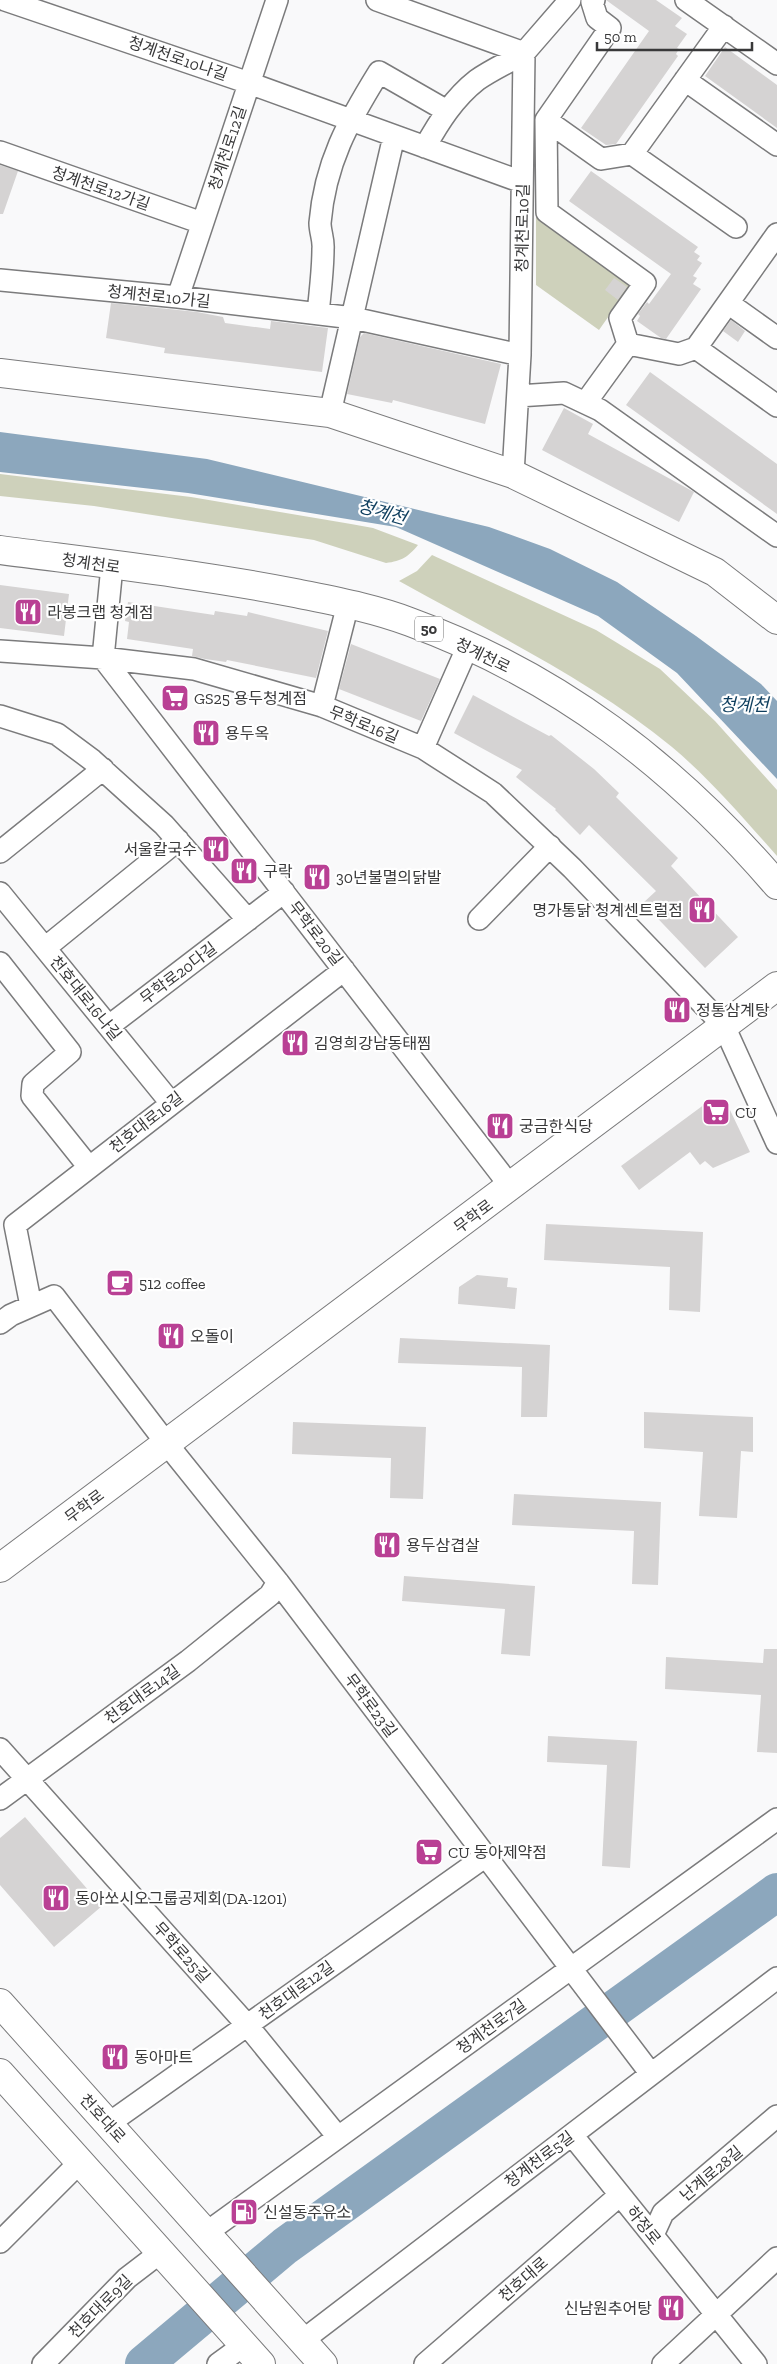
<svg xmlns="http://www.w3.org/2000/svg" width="777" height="2364" viewBox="0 0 777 2364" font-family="'Zilla Slab','Noto Sans KR',serif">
	<rect width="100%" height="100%" fill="#f9f9fa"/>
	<!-- green -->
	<path fill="#ced1bb" d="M536 217 630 286 599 330 536 285Z
		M0 474 191 497 351 524 373 528 418 545C408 557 402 561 386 563L314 540 94 506 0 496Z
		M432 555 596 630 660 669 715 721 777 790V856C744 819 710 779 672 747 589 679 492 633 399 581L417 571Z"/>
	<!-- water -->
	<path fill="#8ca7bd" d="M0 432 207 459 489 527 550 549 617 582 696 636 761 684 777 701V779L677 673 598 616 396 527 188 493 0 472Z"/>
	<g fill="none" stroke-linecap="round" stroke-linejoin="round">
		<!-- river -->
		<path stroke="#8ca7bd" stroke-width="38" d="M144 2364 285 2246 777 1892"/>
	</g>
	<!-- building -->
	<path fill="#d5d3d3" d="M606 0H656L682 18 675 26 687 34 677 48 679 49 676 54 678 56 616 144 606 145 581 128 649 31Z
		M725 47 777 85V128L705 76Z
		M0 165 18 171 3 214H0Z
		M591 171 698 247 694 252 700 256 697 260 702 263 693 276 697 278 693 284 701 289 666 339 661 338 637 321 640 316 638 314 647 302 649 304 671 274 569 201Z
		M614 278 627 287 618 300 605 290Z
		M111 303 197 312 223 317 225 323 270 329 271 321 328 328 322 372 164 353 165 348 106 338Z
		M731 320 745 331 738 342 723 331Z
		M364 333 501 364 485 424 393 400 392 403 347 394 360 337Z
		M650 372 777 464V514L626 405Z
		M564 408 593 424 588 434 694 492 679 522 542 450Z
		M0 585 69 594 64 636 0 628Z
		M128 602 214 615 215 611 247 616 248 612 328 631 316 678 227 660 226 662 205 659 192 656 193 649 127 639 129 622 125 621Z
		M351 644 440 679 421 721 339 689Z
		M473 695 549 736 551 735 594 769 619 793 616 797 678 858 671 866 738 937 705 968 643 903 656 891 589 825 580 835 555 810 556 809 516 777 522 770 454 733Z
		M705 1104 730 1110 750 1152 713 1168 705 1161 700 1165 690 1152 639 1190 621 1166Z
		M546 1224 703 1232 700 1312 669 1310 670 1267 544 1260Z
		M477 1275 508 1278 507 1287 517 1288 515 1309 458 1304 459 1287Z
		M400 1338 550 1345 547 1417H521L522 1367 398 1363Z
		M644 1412 753 1417V1452L741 1451 737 1518 699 1516 703 1452 644 1448Z
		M293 1422 426 1427 423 1499 390 1498 391 1458 292 1454Z
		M514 1494 661 1502 658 1585 632 1584 634 1531 512 1525Z
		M404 1576 535 1586 530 1656 501 1654 505 1609 402 1601Z
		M764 1649H777V1753L757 1752 761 1695 665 1689 666 1657 763 1663Z
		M548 1736 637 1741 630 1868 602 1866 607 1765 547 1762Z
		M25 1817 102 1906 54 1947 0 1885V1838Z"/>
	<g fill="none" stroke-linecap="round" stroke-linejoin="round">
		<defs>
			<path id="minor" d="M5 0 249 83 522 182
				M377 0 524 53
				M686 0 777 64
				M685 80 777 145
				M546 120 601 159 632 154 724 26
				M425 147C439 122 454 98 477 80 491 70 509 62 524 53
				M0 152 202 223
				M632 154 736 227
				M0 280 178 297 353 318 520 355
				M178 297 277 0
				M728 303 777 338
				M318 314C320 292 323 271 323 249 324 240 320 232 320 223 325 163 348 122 379 72L447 111
				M628 344 679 354 696 348 777 234
				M696 348 777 406
				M518 396 564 393 600 410 777 536
				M586 402 628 344 620 318 645 283 547 212 546 120 610 28 597 18 592 2 594 0
				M330 413 394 136
				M513 474 520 355 524 53 570 0
				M112 566 103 658 511 1187
				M0 651 103 658 194 669 322 706 423 748 493 793 572 868 724 1026 777 1143
				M322 706 348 604
				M0 716 57 734 92 760 164 825 248 920
				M423 748 468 646
				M0 852 103 769
				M0 893 171 1103
				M479 919 550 846
				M45 948 178 840
				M0 963 70 1052 33 1084 32 1096 88 1166
				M109 1026 284 892
				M31 1306 15 1225 344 970
				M0 1323 11 1315 54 1296 167 1444 278 1582 651 2074
				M0 1749 247 2025 338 2137
				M0 1799 188 1661 270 1595 278 1582
				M108 2124 486 1856
				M572 2135 756 2364
				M206 2233 777 1819
				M653 2235 663 2213 777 2116
				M0 2242 80 2162
				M302 2341 777 1978
				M43 2364 127 2278 161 2252
				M218 2364 244 2345
				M425 2364 620 2195
				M663 2364 777 2258"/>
			<path id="secondary" d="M0 1568 777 986"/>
			<path id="primary" d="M0 373 330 413 513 474 715 572 777 620
				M0 550C99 563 198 574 295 593 334 601 373 608 410 622 558 676 675 766 777 885
				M0 2003 323 2364
				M0 2073 261 2364"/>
		</defs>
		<!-- minor casing -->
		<use href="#minor" stroke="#7b7b7c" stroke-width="24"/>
		<!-- secondary casing -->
		<use href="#secondary" stroke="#7b7b7c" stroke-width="30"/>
		<!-- primary casing -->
		<use href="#primary" stroke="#7b7b7c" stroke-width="30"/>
		<!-- minor -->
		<use href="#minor" stroke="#fff" stroke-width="21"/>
		<!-- secondary -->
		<use href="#secondary" stroke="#fff" stroke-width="28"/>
		<!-- primary -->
		<use href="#primary" stroke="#fff" stroke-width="28"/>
	</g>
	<!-- icons -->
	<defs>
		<symbol id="restaurant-square" viewBox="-11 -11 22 22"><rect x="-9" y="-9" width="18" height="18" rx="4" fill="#b94094" stroke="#fff"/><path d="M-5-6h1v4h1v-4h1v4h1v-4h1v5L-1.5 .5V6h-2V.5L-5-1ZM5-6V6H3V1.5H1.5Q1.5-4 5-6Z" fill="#fff"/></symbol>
		<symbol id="supermarket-square" viewBox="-11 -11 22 22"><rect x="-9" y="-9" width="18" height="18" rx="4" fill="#b94094" stroke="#fff"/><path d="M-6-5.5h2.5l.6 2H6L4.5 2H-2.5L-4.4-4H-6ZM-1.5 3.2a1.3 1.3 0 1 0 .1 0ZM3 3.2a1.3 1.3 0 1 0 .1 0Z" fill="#fff"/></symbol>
		<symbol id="cafe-square" viewBox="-11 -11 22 22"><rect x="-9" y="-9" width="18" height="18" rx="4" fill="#b94094" stroke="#fff"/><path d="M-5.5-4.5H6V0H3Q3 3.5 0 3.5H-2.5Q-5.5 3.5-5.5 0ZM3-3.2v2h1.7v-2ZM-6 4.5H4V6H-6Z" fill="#fff"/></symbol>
		<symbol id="fuel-square" viewBox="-11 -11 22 22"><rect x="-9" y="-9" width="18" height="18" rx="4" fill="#b94094" stroke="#fff"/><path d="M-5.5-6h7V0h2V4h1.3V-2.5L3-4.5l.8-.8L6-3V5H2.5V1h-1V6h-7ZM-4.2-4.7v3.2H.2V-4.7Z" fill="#fff"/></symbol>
	</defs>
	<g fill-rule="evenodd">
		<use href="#restaurant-square" x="12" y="596" width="32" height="32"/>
		<use href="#supermarket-square" x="159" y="682" width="32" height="32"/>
		<use href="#restaurant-square" x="190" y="717" width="32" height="32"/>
		<use href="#restaurant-square" x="200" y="833" width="32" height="32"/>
		<use href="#restaurant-square" x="228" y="855" width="32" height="32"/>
		<use href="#restaurant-square" x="301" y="861" width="32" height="32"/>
		<use href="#restaurant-square" x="686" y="894" width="32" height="32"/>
		<use href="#restaurant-square" x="661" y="994" width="32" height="32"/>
		<use href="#restaurant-square" x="279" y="1027" width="32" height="32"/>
		<use href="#supermarket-square" x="700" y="1096" width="32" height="32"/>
		<use href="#restaurant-square" x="484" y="1110" width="32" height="32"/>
		<use href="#cafe-square" x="104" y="1267" width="32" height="32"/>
		<use href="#restaurant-square" x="155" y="1320" width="32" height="32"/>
		<use href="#restaurant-square" x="371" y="1529" width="32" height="32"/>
		<use href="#supermarket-square" x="413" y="1836" width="32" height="32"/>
		<use href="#restaurant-square" x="40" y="1882" width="32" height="32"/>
		<use href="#restaurant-square" x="99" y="2041" width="32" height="32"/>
		<use href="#fuel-square" x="228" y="2196" width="32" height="32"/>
		<use href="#restaurant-square" x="655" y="2292" width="32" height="32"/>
	</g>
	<g text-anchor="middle" stroke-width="4.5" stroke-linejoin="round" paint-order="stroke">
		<!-- shield labels -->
		<rect fill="#fff" stroke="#747475" stroke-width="1" x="415" y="616.5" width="28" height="25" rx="4"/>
		<g font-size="15" font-weight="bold" fill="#39393a">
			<text x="429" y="634">50</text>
		</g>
		<!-- street labels -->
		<g font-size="16" fill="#39393a" stroke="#fff">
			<text transform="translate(178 58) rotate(19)" y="6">청계천로10나길</text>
			<text transform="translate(227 148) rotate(-72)" y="6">청계천로12길</text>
			<text transform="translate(101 188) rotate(19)" y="6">청계천로12가길</text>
			<text transform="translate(522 228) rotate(-89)" y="6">청계천로10길</text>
			<text transform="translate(159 296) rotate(6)" y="6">청계천로10가길</text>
			<text transform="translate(91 563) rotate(8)" y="6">청계천로</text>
			<text transform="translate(483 655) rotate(26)" y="6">청계천로</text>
			<text transform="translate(364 724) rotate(22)" y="6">무학로16길</text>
			<text transform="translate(316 933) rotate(52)" y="6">무학로20길</text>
			<text transform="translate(178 973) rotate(-37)" y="6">무학로20다길</text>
			<text transform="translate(86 998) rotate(51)" y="6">천호대로16나길</text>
			<text transform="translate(146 1122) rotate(-38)" y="6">천호대로16길</text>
			<text transform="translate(473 1216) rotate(-37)" y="6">무학로</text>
			<text transform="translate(84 1506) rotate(-37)" y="6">무학로</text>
			<text transform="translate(142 1694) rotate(-36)" y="6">천호대로14길</text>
			<text transform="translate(371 1705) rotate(53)" y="6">무학로23길</text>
			<text transform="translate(182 1952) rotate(48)" y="6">무학로25길</text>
			<text transform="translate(296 1990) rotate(-36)" y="6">천호대로12길</text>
			<text transform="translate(491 2026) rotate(-36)" y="6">청계천로7길</text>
			<text transform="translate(103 2118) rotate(48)" y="6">천호대로</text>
			<text transform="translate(539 2159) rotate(-37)" y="6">청계천로5길</text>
			<text transform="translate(711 2173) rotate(-40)" y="6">난계로28길</text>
			<text transform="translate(644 2225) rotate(51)" y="6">하정로</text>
			<text transform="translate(523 2279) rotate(-41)" y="6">천호대로</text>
			<text transform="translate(100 2306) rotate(-45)" y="6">천호대로9길</text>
		</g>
		<!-- poi labels -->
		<g font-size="16" fill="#39393a" stroke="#fff" text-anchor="start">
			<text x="47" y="618">라봉크랩 청계점</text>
			<text x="194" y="704">GS25 용두청계점</text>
			<text x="225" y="739">용두옥</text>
			<text x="197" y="855" text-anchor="end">서울칼국수</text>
			<text x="263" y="877">구락</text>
			<text x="336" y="883">30년불멸의닭발</text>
			<text x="683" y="916" text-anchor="end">명가통닭 청계센트럴점</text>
			<text x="696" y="1016">정통삼계탕</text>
			<text x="314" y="1049">김영희강남동태찜</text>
			<text x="735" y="1118">CU</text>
			<text x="519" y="1132">궁금한식당</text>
			<text x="139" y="1289">512 coffee</text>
			<text x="190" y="1342">오돌이</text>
			<text x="406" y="1551">용두삼겹살</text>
			<text x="448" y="1858">CU 동아제약점</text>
			<text x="75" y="1904">동아쏘시오그룹공제회(DA-1201)</text>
			<text x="134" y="2063">동아마트</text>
			<text x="263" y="2218">신설동주유소</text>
			<text x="652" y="2314" text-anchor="end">신남원추어탕</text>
		</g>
		<!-- water labels -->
		<g font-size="18" font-style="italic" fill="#0e3e5e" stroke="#fff">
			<text transform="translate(382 512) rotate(16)" y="6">청계천</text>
			<text x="744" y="711">청계천</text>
		</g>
	</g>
	<!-- scale -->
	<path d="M597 42v8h155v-8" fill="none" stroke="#39393a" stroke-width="2.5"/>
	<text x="604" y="42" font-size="15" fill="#39393a" stroke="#ffffff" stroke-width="4" paint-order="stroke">50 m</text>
</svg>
